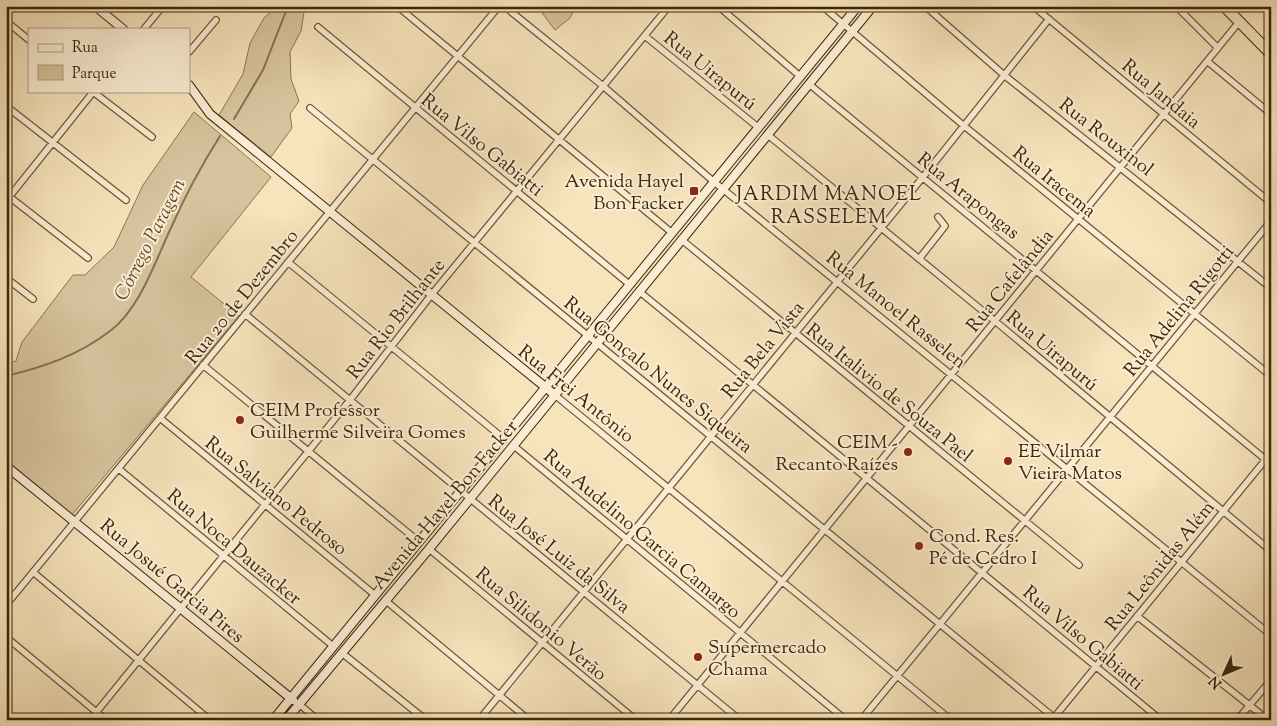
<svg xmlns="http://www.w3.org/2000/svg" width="1277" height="726" viewBox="0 0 1277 726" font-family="'Sorts Mill Goudy',serif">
	<rect width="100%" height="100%" fill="#f7e3bc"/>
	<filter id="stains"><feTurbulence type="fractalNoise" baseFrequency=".004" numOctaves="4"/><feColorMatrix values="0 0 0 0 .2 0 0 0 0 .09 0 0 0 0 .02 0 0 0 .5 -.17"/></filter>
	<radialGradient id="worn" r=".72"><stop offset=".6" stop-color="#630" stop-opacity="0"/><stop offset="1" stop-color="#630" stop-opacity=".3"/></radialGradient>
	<!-- green -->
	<path fill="#d7c39e" stroke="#8a7554" d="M277 6H305L301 31 290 52 291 79 299 101 290 114 292 128 271 157 219 115 243 74 250 43 264 18Z
		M537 6H576L570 18 555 30Z
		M194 112 271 177 191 277 239 316 72 515 6 461V364L16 361 22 342 73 275H85L114 247 143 185Z"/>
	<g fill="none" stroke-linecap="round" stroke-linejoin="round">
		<!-- stream -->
		<path stroke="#867150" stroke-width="2" d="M234 119 263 70 288 6
			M6 376C44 367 79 355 110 331 139 310 155 262 170 230 184 198 201 166 220 136"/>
		<defs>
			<path id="street" d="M397 6 671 232
				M504 6 603 86 713 181 1271 635
				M718 6 801 77
				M822 6 963 125 1271 376
				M925 6 1004 75 1271 288
				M1033 6 1271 203
				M1176 6 1218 48
				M6 21 29 40
				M318 27 629 284
				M144 29 163 6
				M645 36 759 128
				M189 52 216 20
				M1207 61 1271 114
				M809 84 1271 464
				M92 91 152 137
				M6 106 126 200
				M310 108 1057 720
				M768 135 995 321 1271 551
				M7 195 88 258
				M6 201 94 91
				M682 240 1079 565
				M919 259 945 226 938 217
				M288 262 503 438
				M6 278 33 299
				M640 292 1161 720
				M245 314 740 720
				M203 365 418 541
				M555 395 951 720
				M160 418 375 595
				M514 446 846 720
				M119 469 333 646
				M429 549 636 720
				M33 572 210 720
				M385 600 529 720
				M6 605 499 6
				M1137 616 1268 720
				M6 637 106 720
				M342 653 426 720
				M299 704 318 720
				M90 720 350 400 432 294 669 6
				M479 720 923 177 1049 19
				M669 720 1239 22
				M861 720 1271 221
				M1052 720 1271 453
				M1237 720 1271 680"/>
			<path id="secondary" d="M95 6 123 29
				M189 85 210 114 555 395
				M6 466 293 700
				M273 720 858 6
				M286 720 429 549 873 6"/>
			<path id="highway" d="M1224 6 1271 54"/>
		</defs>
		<!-- street casing -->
		<use href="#street" stroke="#6b5636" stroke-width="8"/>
		<!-- secondary casing -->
		<use href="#secondary" stroke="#3c2709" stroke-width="10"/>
		<!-- highway casing -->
		<use href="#highway" stroke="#3c2709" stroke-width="12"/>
		<!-- street -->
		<use href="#street" stroke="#faedd3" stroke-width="5.5"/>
		<!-- secondary -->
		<use href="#secondary" stroke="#faedd3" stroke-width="8"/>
		<!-- highway -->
		<use href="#highway" stroke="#f7e3bc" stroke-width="10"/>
	</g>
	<!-- markers -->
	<g fill="#8f2418" stroke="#faedd3" stroke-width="2">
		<rect x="689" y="186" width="10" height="10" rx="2.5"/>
		<circle cx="240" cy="420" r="5"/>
		<circle cx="908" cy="452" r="5"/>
		<circle cx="1008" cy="461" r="5"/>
		<circle cx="919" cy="546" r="5"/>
		<circle cx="698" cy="657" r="5"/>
	</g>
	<g text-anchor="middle" stroke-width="4" stroke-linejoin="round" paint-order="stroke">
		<!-- street labels -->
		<g font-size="19" fill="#3c2709" stroke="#faedd3">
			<text transform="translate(711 70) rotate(39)" y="7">Rua Uirapurú</text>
			<text transform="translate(1162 93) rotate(40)" y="7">Rua Jandaia</text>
			<text transform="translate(1107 136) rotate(38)" y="7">Rua Rouxinol</text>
			<text transform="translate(483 144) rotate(39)" y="7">Rua Vilso Gabiatti</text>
			<text transform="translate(1055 181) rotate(39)" y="7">Rua Iracema</text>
			<text transform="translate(969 195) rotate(39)" y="7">Rua Arapongas</text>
			<text transform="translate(1009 280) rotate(-51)" y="7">Rua Cafelândia</text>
			<text transform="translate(241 296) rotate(-51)" y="7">Rua 20 de Dezembro</text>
			<text transform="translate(897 309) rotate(39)" y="7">Rua Manoel Rasselen</text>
			<text transform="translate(1178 310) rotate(-51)" y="7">Rua Adelina Rigotti</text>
			<text transform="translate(395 318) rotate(-52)" y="7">Rua Rio Brilhante</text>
			<text transform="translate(762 349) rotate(-51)" y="7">Rua Bela Vista</text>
			<text transform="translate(1053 350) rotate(40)" y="7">Rua Uirapurú</text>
			<text transform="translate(659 374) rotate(39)" y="7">Rua Gonçalo Nunes Siqueira</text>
			<text transform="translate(890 392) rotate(39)" y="7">Rua Italivio de Souza Pael</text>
			<text transform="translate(577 393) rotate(39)" y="7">Rua Frei Antônio</text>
			<text transform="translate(277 495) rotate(39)" y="7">Rua Salviano Pedroso</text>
			<text transform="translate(444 504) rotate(-50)" y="7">Avenida Hayel Bon Facker</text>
			<text transform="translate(643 533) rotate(40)" y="7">Rua Audelino Garcia Camargo</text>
			<text transform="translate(235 546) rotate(40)" y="7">Rua Noca Dauzacker</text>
			<text transform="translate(560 553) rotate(39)" y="7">Rua José Luiz da Silva</text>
			<text transform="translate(1159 565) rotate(-51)" y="7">Rua Leônidas Além</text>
			<text transform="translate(173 580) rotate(40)" y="7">Rua Josué Garcia Pires</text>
			<text transform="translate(542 623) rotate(40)" y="7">Rua Silidonio Verão</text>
			<text transform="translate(1084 637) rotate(40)" y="7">Rua Vilso Gabiatti</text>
		</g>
		<!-- poi labels -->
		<g font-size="19" fill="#3c2709" stroke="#faedd3" text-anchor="start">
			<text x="684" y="187" text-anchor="end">Avenida Hayel<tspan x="684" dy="22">Bon Facker</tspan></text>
			<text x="250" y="416">CEIM Professor<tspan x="250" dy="22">Guilherme Silveira Gomes</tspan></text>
			<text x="898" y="448" text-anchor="end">CEIM -<tspan x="898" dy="22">Recanto Raízes</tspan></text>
			<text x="1018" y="457">EE Vilmar<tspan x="1018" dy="22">Vieira Matos</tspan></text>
			<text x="929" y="542">Cond. Res.<tspan x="929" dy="22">Pé de Cedro I</tspan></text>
			<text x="708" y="653">Supermercado<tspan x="708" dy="22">Chama</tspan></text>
		</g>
		<!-- neighbourhood labels -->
		<g font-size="20" letter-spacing="1" fill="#3c2709" stroke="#faedd3">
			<text x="829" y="200">JARDIM MANOEL<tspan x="829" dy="23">RASSELEM</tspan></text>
		</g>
		<!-- water labels -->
		<g font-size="20" font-style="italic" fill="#614c2c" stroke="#faedd3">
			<text transform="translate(149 239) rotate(-63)" y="7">Córrego Paragem</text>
		</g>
	</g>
	<!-- margin -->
	<rect width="1277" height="726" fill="none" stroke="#f7e3bc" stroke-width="25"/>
	<rect x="8" y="8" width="1262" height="711" fill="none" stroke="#3c2709" stroke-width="2.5"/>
	<rect x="12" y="12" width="1252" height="701" fill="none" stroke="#3c2709"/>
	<!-- legend -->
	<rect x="28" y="28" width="162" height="65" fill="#faedd3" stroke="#ae9e82"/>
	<rect x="38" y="44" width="25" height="8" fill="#faedd3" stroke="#ae9e82"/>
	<text x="72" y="52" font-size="15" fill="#3c2709">Rua</text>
	<rect x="38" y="65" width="25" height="15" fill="#d7c39e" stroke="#ae9e82"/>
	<text x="72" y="78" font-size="15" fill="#3c2709">Parque</text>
	<!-- north arrow -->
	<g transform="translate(1224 674) rotate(226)" stroke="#faedd3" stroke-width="4" paint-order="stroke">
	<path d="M0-4L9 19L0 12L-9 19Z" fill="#3c2709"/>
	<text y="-8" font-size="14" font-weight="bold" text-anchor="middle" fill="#3c2709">N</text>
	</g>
	<rect width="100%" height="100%" filter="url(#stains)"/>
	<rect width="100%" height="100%" fill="url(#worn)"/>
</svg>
